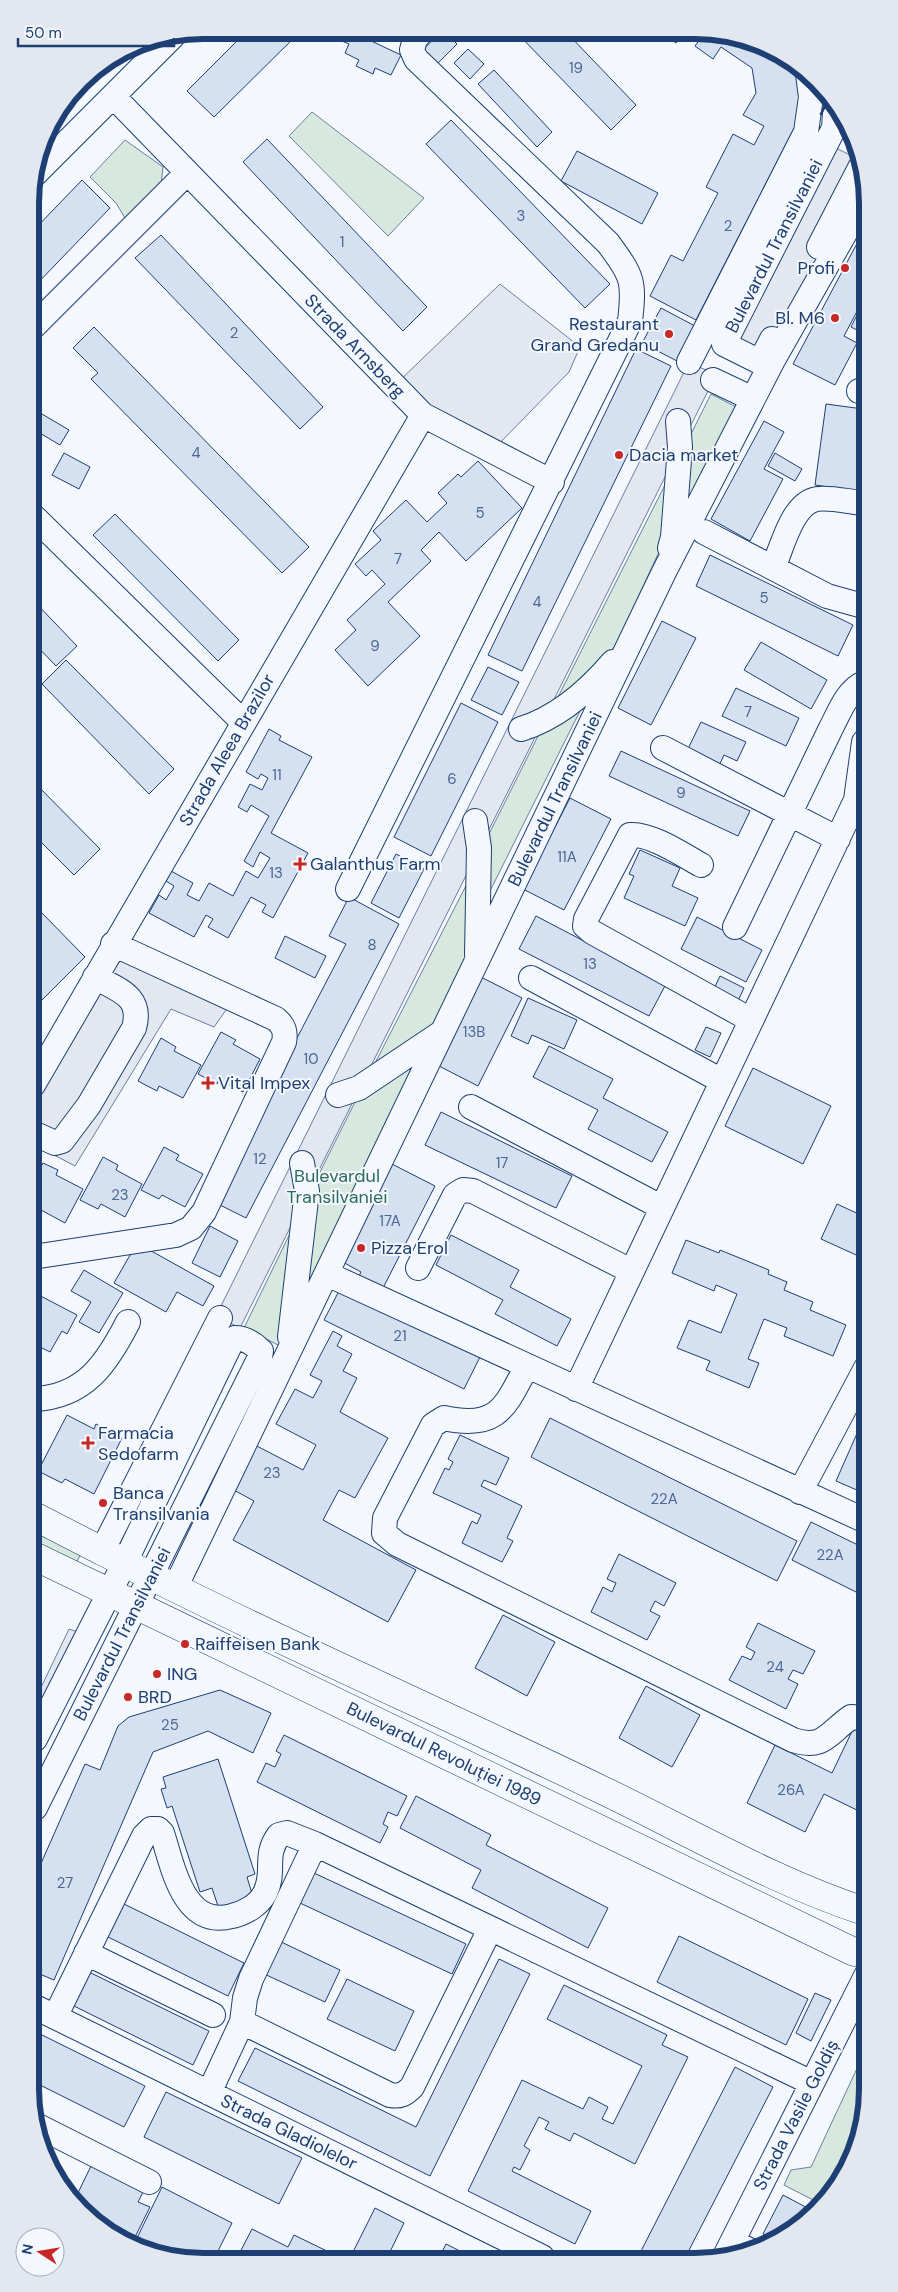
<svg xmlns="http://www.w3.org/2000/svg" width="898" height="2292" viewBox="0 0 898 2292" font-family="'DM Sans',sans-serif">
	<rect width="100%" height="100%" fill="#f4f7fb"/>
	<!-- green -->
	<path fill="#d7e8df" stroke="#687fa3" d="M312 112 424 198 388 236 289 136Z
		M125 140 163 167 158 211 128 223 116 203 90 177Z
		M711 394 736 407 682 513 688 440Z
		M673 469 665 539 616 645 598 669 556 701Z
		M588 695 487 897 484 844 539 734Z
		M474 870 471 956 435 1030 370 1073Z
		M426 1052 300 1314 316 1180 359 1094Z
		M298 1217 282 1347 244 1328Z
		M34 1528 82 1552 76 1563 34 1542Z
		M867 2047 868 2100 855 2155 823 2205 784 2185 791 2170 811 2167Z"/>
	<!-- parking -->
	<path fill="#e3e8f0" stroke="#687fa3" d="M818 139 862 161V178L762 373 711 346Z
		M500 284 580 347 569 372 492 451 394 386Z
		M689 362 716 375 240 1328 216 1316Z
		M113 944 233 1000 214 1027 171 1009 75 1166 33 1144V1085Z
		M69 1629 87 1635 35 1739V1700Z"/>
	<!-- building -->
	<path fill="#d5e0f0" stroke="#1d3f73" d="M248 30 301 31 214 117 187 91Z
		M341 31H350L401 55 391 75 375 68 373 74 356 66 359 60 345 53 349 44 337 39Z
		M441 31H444L457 44 438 63 424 49Z
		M516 32H566L636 105 611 130Z
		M641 33H658L653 41Z
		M661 33H683L676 43Z
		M700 33H729L772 48 798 67 807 103 696 320 650 296 671 255 683 261 718 193 706 187 733 134 754 145 764 126 743 115 756 93 752 68 721 47 713 59 695 46 703 35Z
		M468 49 484 64 470 79 454 63Z
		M494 70 552 132 537 147 478 84Z
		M451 120 610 284 585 308 426 144Z
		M267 139 427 307 403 331 243 162Z
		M577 151 658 193 642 224 561 181Z
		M82 180 110 208 31 290V233Z
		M862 234 863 300 844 336 857 343 835 385 793 364Z
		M161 235 323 407 300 429 135 258Z
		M863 303V333L851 327Z
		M661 308 695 326 677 361 642 343Z
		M94 327 309 547 282 573 91 379 98 373 73 348Z
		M636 349 671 366 522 671 488 655Z
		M826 404 863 409V444L860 456H863V492L815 485Z
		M42 414 69 430 60 445 33 429Z
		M764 421 784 432 764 469 783 479 750 541 711 519Z
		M64 453 90 467 79 489 52 475Z
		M775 453 802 469 795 481 768 466Z
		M478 461 522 508 466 561 439 532 421 550 431 561 388 602 420 636 368 686 335 650 356 630 347 620 385 584 372 570 366 576 355 564 381 540 373 531 406 500 427 522 447 503 438 493 458 474 461 477Z
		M115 514 239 640 218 661 93 535Z
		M710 555 853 625 838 656 696 586Z
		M32 599 77 646 56 666 32 641Z
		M662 621 696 638 651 725 618 708Z
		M761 642 827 680 811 709 744 670Z
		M66 660 174 769 149 794 42 684Z
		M488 667 519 682 502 715 471 700Z
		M736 688 799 718 786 746 722 716Z
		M461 703 498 722 431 856 394 837Z
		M701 722 746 742 737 761 724 755 718 768 686 753Z
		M269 729 281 736 279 740 312 757 271 833 308 853 273 918 262 912 266 905 251 897 228 938 208 927 213 919 206 915 194 937 149 913 159 895 166 900 174 886 166 881 171 871 193 883 187 895 199 901 209 883 233 896 246 871 258 878 270 858 260 852 253 867 244 861 269 816 251 805 247 812 238 807 250 784 262 790 268 778 261 774 258 779 246 772Z
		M621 751 750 811 738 836 609 776Z
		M32 780 100 849 74 875 32 833Z
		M570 798 611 819 564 910 523 889Z
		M640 850 680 868 672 886 698 898 685 926 624 898 634 876 629 874Z
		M396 854 424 869 399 918 371 903Z
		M349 897 399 924 246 1218 212 1201 346 944 329 936Z
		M41 912 85 957 33 1009 32 920Z
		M536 916 666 984 649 1016 519 949Z
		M697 917 762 950 746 982 681 949Z
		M285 936 326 956 315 978 275 958Z
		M479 976 522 998 478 1086 435 1064Z
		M720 976 744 988 736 1005 712 993Z
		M528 998 577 1020 564 1049 532 1035 528 1044 511 1036Z
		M706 1027 721 1033 710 1057 695 1050Z
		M221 1032 236 1040 233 1044 260 1059 243 1092 219 1079 217 1084 198 1074Z
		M161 1038 176 1047 174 1051 201 1065 183 1098 159 1086 157 1091 138 1081Z
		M549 1046 613 1079 603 1098 668 1132 652 1162 588 1129 598 1110 533 1077Z
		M753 1068 831 1106 803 1164 725 1126Z
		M441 1112 572 1176 556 1208 425 1145Z
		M164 1147 179 1155 176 1160 203 1174 185 1207 162 1195 159 1199 141 1190Z
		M103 1157 118 1165 116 1170 142 1184 125 1217 101 1204 98 1209 80 1200Z
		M388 1162 435 1186 382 1290 358 1278 361 1272 339 1260Z
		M43 1163 58 1170 56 1175 83 1189 65 1223 41 1210 39 1214 33 1212V1182Z
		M837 1204 865 1217V1259L821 1239Z
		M210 1226 238 1241 220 1277 192 1263Z
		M451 1235 519 1270 510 1287 571 1319 557 1346 495 1314 503 1300 436 1265Z
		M686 1240 719 1253 720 1250 769 1270 768 1274 787 1282 784 1290 813 1302 810 1310 846 1325 833 1356 784 1336 787 1328 764 1319 748 1359 759 1363 749 1388 706 1370 710 1361 677 1348 689 1320 721 1333 737 1294 716 1285 714 1291 672 1273Z
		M137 1243 214 1286 203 1306 177 1292 166 1312 114 1283Z
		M84 1270 123 1293 99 1333 79 1322 91 1302 71 1291Z
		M340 1289 480 1357 464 1389 324 1320Z
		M33 1292 77 1315 67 1334 62 1331 50 1352 34 1344Z
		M333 1331 342 1336 337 1346 352 1354 343 1371 357 1378 340 1412 388 1438 355 1498 339 1490 323 1520 416 1570 388 1622 233 1540 254 1501 232 1489 255 1445 303 1470 316 1445 276 1424 295 1389 313 1398 322 1381 310 1375Z
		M866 1413V1494L836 1481Z
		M67 1415 94 1429 96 1424 122 1438 94 1494 65 1479 62 1483 38 1471Z
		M550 1418 797 1541 777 1581 531 1457Z
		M460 1435 509 1458 496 1485 484 1480 481 1486 522 1506 507 1538 513 1541 502 1562 462 1543 472 1521 477 1524 481 1515 433 1493 445 1468 449 1470 453 1462 448 1459Z
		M811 1522 866 1549V1597L792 1560Z
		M619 1554 676 1583 664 1606 655 1601 650 1611 660 1616 647 1640 591 1612 603 1587 612 1592 616 1583 607 1579Z
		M34 1603 37 1613 34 1628Z
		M503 1615 555 1642 527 1696 475 1668Z
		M758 1623 815 1651 803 1674 793 1670 788 1679 798 1684 786 1709 729 1680 742 1656 751 1660 755 1652 746 1647Z
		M646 1686 700 1715 672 1767 619 1738Z
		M220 1690 271 1713 253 1753 208 1731 153 1752 54 1980 35 1972V1877L85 1764 100 1770 118 1726 129 1717Z
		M855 1725 867 1731V1815L824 1794 805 1832 747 1803 775 1745 832 1773Z
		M284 1735 407 1796 397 1816 388 1812 383 1824 388 1827 380 1843 257 1782 266 1763 275 1767 281 1754 276 1751Z
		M218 1759 255 1874 247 1877 253 1897 219 1909 212 1888 200 1892 172 1806 167 1808 161 1789 166 1788 163 1777Z
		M416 1796 491 1835 486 1845 608 1908 588 1948 472 1888 481 1870 400 1828Z
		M314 1873 466 1944 452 1974 300 1903Z
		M122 1903 244 1963 228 1996 106 1936Z
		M679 1936 808 1999 786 2045 657 1982Z
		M277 1940 340 1970 325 2002 262 1973Z
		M499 1959 530 1974 430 2176 238 2081 255 2048 416 2127Z
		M87 1971 209 2031 193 2065 70 2004Z
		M347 1979 414 2011 395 2051 327 2019Z
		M564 1985 667 2035 662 2045 688 2057 635 2164 574 2133 570 2141 545 2129 549 2122 539 2117 524 2146 530 2150 520 2170 514 2167 512 2171 591 2211 575 2244 468 2191 522 2080 583 2109 589 2097 608 2107 602 2119 613 2124 642 2066 547 2019Z
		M815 1993 831 2000 811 2041 796 2033Z
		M36 2032 145 2086 124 2127 36 2083Z
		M735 2067 773 2087 686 2256 638 2257Z
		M166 2092 302 2158 279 2204 144 2137Z
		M91 2166 143 2192 138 2202 150 2207 133 2241 89 2219 74 2201Z
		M162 2187 232 2223 214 2259H169L135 2242Z
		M783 2195 815 2212 791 2233 775 2240 763 2234Z
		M375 2208 404 2223 387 2258H350Z
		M252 2229 288 2247 294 2235 333 2254 331 2258H237Z
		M446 2244 472 2257 439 2258Z"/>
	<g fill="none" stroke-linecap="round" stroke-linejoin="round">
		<defs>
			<path id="minor" d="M113 96 423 415 552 482
				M35 174 173 36
				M819 247 862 164
				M31 329 186 174
				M772 339 760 362 724 344 834 128 835 112
				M689 362 806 132 811 97 808 74
				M713 380 753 399
				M859 391H863
				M31 514 243 722
				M704 532 827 596 863 606
				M670 548 673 537 680 447 678 421
				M773 568C782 548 792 503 817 499 831 497 849 502 863 503
				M521 729C557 718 589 690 613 662
				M663 748 838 839
				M475 821 479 848 477 954
				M701 865C683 855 650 833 630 835L586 919 585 926 592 932 751 1020
				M348 889 630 321C635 280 632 276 608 243L416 59 412 50 415 39 422 31
				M735 927 831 728C839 713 847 690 864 683
				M531 978 722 1081
				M33 1085 423 415
				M338 1095 359 1088 441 1033
				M471 1107 661 1207
				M33 1133 55 1143 62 1141 89 1105 134 1028C143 996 118 990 95 977
				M33 1257 176 1235 191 1228 204 1212 284 1042C286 1032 284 1026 276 1019L113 944
				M418 1268 455 1195 463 1190 473 1191 631 1271
				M327 1274 866 1521
				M290 1337 307 1191 302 1163
				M527 1366C505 1407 498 1430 444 1418L433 1425 385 1518 384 1533 397 1544 793 1740C824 1750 828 1733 851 1717L867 1718
				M576 1389 856 800 864 742
				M34 1399C85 1397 107 1363 128 1322
				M800 1492 866 1368
				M102 1551 220 1318
				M175 1588 664 572 773 360 862 203
				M35 1739 126 1560 231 1343 235 1338C245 1338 254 1344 261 1351L260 1357 35 1808
				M86 1953 213 2015
				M35 2007 542 2257
				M55 2017 144 1836 151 1829H158L162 1833C173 1866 183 1929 232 1916 245 1913 259 1905 265 1893 276 1871 263 1856 279 1835L287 1833 315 1844 812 2083
				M242 2022 390 2095C400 2097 405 2094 412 2087L490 1929
				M209 2093 242 2022 245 1998 251 1979 315 1844
				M36 2125 149 2182
				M733 2242 751 2251
				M725 2256 867 1974"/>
			<path id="major" d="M34 1516 102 1551
				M100 1550C264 1635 434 1709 600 1789 688 1831 774 1882 867 1912
				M34 1556 854 1952"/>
		</defs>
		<!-- minor casing -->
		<use href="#minor" stroke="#1d3f73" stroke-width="26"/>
		<!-- major casing -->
		<use href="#major" stroke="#1d3f73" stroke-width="29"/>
		<!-- minor -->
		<use href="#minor" stroke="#f4f7fb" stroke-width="24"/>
		<!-- major -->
		<use href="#major" stroke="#f4f7fb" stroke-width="28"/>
		<!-- wall -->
		<path stroke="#1d3f73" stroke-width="2.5" d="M821 114 828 100"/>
	</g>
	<!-- markers -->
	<g fill="#c62828" stroke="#f4f7fb" stroke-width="2">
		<circle cx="845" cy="268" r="5"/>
		<circle cx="835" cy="318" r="5"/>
		<circle cx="669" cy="334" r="5"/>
		<circle cx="619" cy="455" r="5"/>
		<path d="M297.5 856.5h5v5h5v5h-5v5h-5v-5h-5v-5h5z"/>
		<path d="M205.5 1075.5h5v5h5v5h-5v5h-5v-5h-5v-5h5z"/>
		<circle cx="361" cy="1248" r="5"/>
		<path d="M85.5 1435.5h5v5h5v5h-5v5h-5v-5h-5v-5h5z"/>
		<circle cx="103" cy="1503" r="5"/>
		<circle cx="185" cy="1644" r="5"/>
		<circle cx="157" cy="1674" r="5"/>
		<circle cx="128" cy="1697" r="5"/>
	</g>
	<g text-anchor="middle" stroke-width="4" stroke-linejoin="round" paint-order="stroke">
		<!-- number labels -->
		<g font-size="15" fill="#4b6792">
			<text x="576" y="73">19</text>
			<text x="521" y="221">3</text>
			<text x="728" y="231">2</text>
			<text x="342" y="247">1</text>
			<text x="234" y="338">2</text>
			<text x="196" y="458">4</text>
			<text x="480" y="518">5</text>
			<text x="398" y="564">7</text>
			<text x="764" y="603">5</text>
			<text x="537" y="607">4</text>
			<text x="375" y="651">9</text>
			<text x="748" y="717">7</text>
			<text x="277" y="780">11</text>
			<text x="452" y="784">6</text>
			<text x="681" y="798">9</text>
			<text x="567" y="862">11A</text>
			<text x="276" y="878">13</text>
			<text x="372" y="950">8</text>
			<text x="590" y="969">13</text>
			<text x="474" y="1037">13B</text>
			<text x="311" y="1064">10</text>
			<text x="260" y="1164">12</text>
			<text x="502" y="1168">17</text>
			<text x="120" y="1200">23</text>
			<text x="390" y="1226">17A</text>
			<text x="400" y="1341">21</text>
			<text x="272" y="1478">23</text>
			<text x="664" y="1504">22A</text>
			<text x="830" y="1560">22A</text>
			<text x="775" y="1672">24</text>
			<text x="170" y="1730">25</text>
			<text x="791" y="1795">26A</text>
			<text x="65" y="1888">27</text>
		</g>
		<!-- street labels -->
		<g font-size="18" fill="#1d3f73" stroke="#f4f7fb">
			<text transform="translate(774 246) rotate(-63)" y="6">Bulevardul Transilvaniei</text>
			<text transform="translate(355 346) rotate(46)" y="6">Strada Arnsberg</text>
			<text transform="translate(227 750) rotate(-60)" y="6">Strada Aleea Brazilor</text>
			<text transform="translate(555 799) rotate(-64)" y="6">Bulevardul Transilvaniei</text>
			<text transform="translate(122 1634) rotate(-63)" y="6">Bulevardul Transilvaniei</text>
			<text transform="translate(444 1754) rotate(26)" y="6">Bulevardul Revoluției 1989</text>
			<text transform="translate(796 2115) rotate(-63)" y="6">Strada Vasile Goldiș</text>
			<text transform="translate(289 2132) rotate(26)" y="6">Strada Gladiolelor</text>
		</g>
		<!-- poi labels -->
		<g font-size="18" fill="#1d3f73" stroke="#f4f7fb" text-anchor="start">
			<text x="835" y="274" text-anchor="end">Profi</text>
			<text x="825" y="324" text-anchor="end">Bl. M6</text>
			<text x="659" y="330" text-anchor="end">Restaurant<tspan x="659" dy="21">Grand Gredanu</tspan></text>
			<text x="629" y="461">Dacia market</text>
			<text x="310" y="870">Galanthus Farm</text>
			<text x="218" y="1089">Vital Impex</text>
			<text x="371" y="1254">Pizza Erol</text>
			<text x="98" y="1439">Farmacia<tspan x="98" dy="21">Sedofarm</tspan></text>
			<text x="113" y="1499">Banca<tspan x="113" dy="21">Transilvania</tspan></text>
			<text x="195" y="1650">Raiffeisen Bank</text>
			<text x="167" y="1680">ING</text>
			<text x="138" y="1703">BRD</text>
		</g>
		<!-- park labels -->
		<g font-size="18" fill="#2c6c60" stroke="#f4f7fb">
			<text x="337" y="1182">Bulevardul<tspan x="337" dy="21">Transilvaniei</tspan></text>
		</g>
	</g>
	<!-- crop -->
	<path d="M0 0H898V2292H0ZM203 39H695A164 164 0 0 1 859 203V2089A164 164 0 0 1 695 2253H203A164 164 0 0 1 39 2089V203A164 164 0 0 1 203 39Z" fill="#e3e8f0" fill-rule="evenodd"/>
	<path fill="none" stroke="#1d3f73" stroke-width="6" d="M203 39H695A164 164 0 0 1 859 203V2089A164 164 0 0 1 695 2253H203A164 164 0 0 1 39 2089V203A164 164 0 0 1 203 39Z"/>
	<!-- north arrow -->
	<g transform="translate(40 2252) rotate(282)"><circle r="24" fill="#f4f7fb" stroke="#9eadc5"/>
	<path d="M0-4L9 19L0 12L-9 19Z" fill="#c62828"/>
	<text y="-8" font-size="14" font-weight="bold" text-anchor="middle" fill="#1d3f73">N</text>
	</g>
	<!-- scale -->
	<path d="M18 38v8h156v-8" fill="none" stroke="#1d3f73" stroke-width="2.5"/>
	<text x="25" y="38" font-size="15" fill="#1d3f73" stroke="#f4f7fb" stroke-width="4" paint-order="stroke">50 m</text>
</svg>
